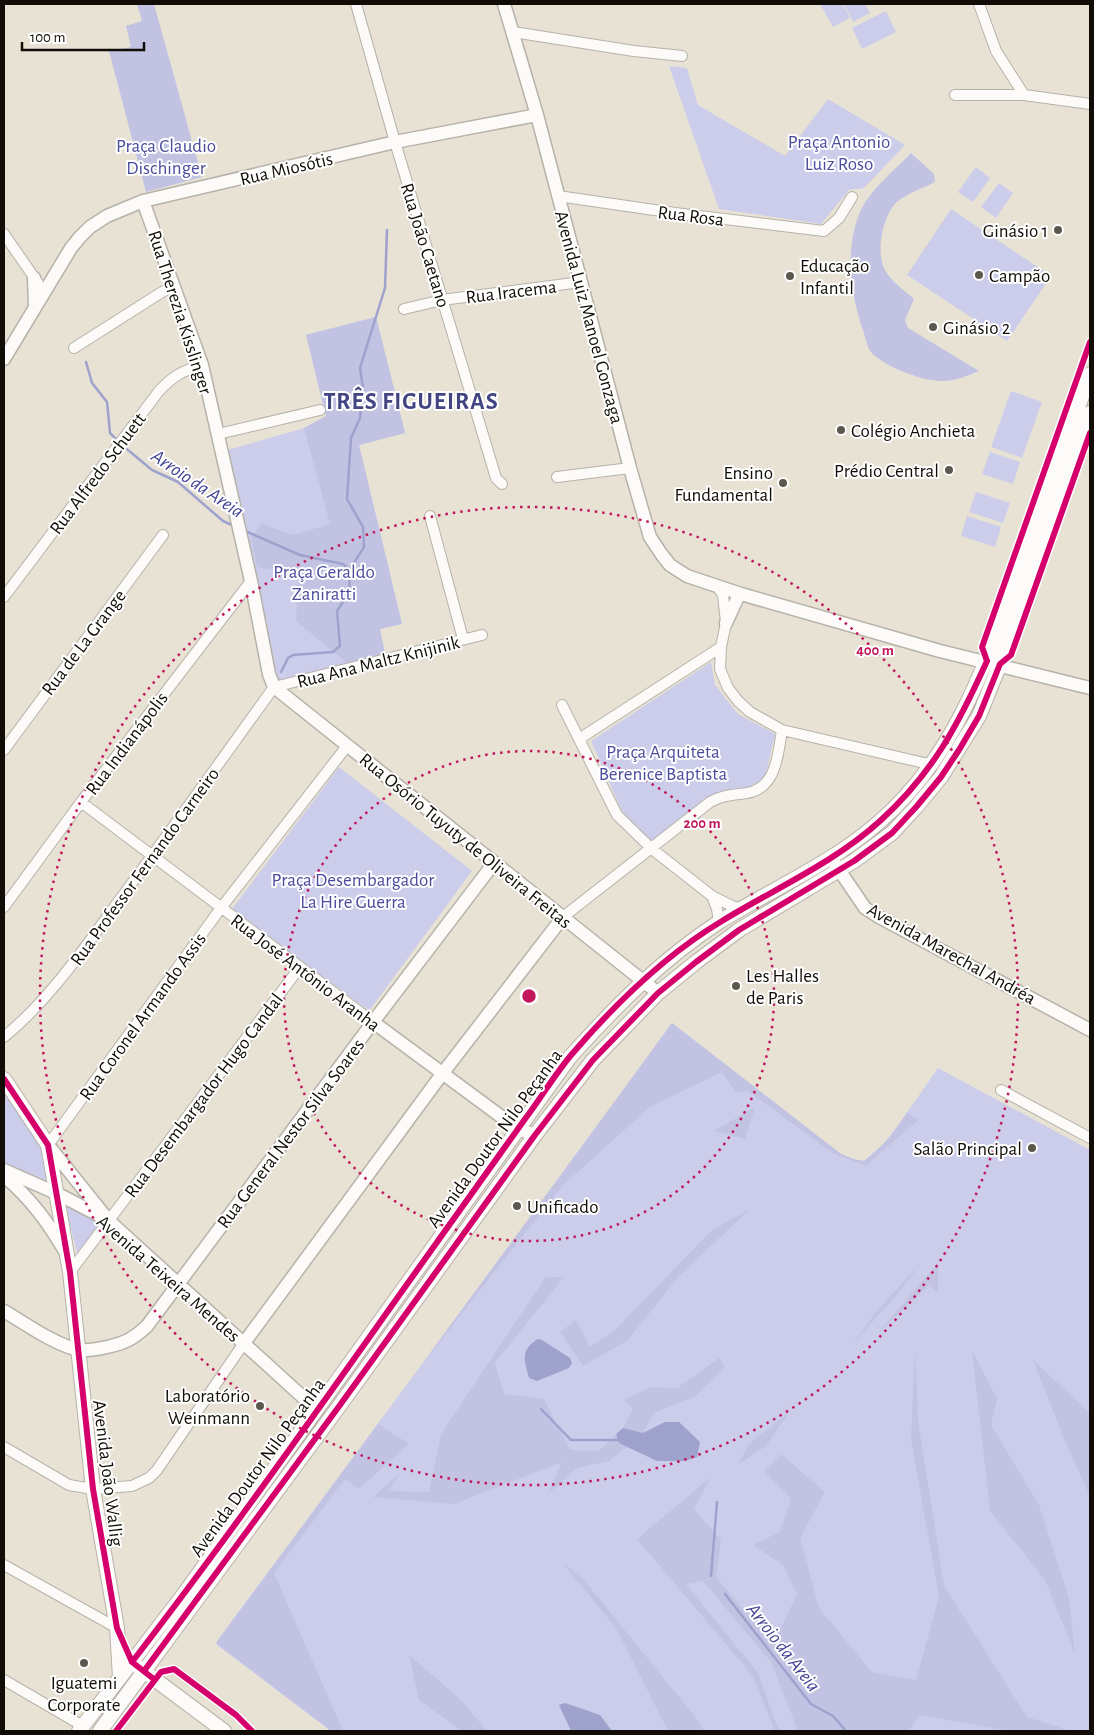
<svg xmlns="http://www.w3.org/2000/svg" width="1094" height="1735" viewBox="0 0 1094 1735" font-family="'Alegreya Sans',sans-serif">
	<rect width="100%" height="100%" fill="#e8e2d5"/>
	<!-- green -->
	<path fill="#cbcdeb" d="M820 4H843L850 18 833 27Z
		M844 4H865L870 13 853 22Z
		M886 11 896 32 862 49 852 28Z
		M669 66 687 68 698 105 785 156 828 99 905 145 864 188 849 190 821 224 719 209Z
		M976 167 990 178 973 202 958 192Z
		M999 183 1013 193 996 218 981 207Z
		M951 209 1051 276 1007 341 907 275Z
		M376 317 405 433 359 445 402 624 380 629 385 654 278 683 228 450 304 428 326 416 306 335Z
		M1011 391 1042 402 1022 458 991 447Z
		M990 452 1020 462 1013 484 982 474Z
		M976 492 1010 503 1003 523 969 512Z
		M967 516 1001 527 995 547 961 536Z
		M711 662 715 685 738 714 775 734 766 773 759 782 749 787 727 790 711 796 652 843 622 811 591 741Z
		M339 767 472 871 369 1011 232 909Z
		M672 1023 841 1154 853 1159 864 1161 887 1141 938 1068 1090 1150V1731H331L217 1645V1641L590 1137Z
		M4 1092 41 1145 51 1186 4 1166Z
		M63 1198 102 1222 78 1256Z"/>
	<!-- forest -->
	<path fill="#c2c3e3" d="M137 4H154L202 177 146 192 109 51 131 47 126 26 142 21Z
		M911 153 934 174 935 182C922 189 909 192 897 202 883 215 876 250 884 268 890 281 904 290 914 299L905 320 908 328 979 371C967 376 956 381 942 381 924 382 882 366 870 351 867 346 865 338 864 333 850 295 844 247 861 210 869 191 897 168 911 153Z
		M376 317 405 433 359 445 402 624 380 629 385 654 348 664 296 621 298 574 257 567 251 537 262 524 293 535 330 524 304 428 326 416 306 335Z
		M672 1023 841 1154 853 1159 864 1161C882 1148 894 1132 907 1113L918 1120 866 1166 833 1153 748 1091 736 1092 722 1072 650 1107 562 1186 422 1364Z
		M755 1107 745 1139 714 1131Z
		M749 1210 678 1277 628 1340 583 1366 560 1332 576 1320 590 1347 616 1329 713 1229Z
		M922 1262 899 1292 852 1345 876 1312Z
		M938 1263V1293L929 1285 875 1336Z
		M546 1277H564L495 1363 504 1394 544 1399 570 1450 599 1451 616 1434 619 1443 627 1447 609 1461 577 1468 548 1494 562 1462 454 1504 373 1497 400 1473 388 1491 429 1492 441 1434Z
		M915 1350 918 1420 944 1586 1027 1717 1071 1731H1008L920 1715 908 1731H798L771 1662 703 1581 686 1584 758 1673 779 1731H775L752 1675 637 1539 711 1477 694 1509 721 1540 716 1577 773 1645 797 1594 783 1565 753 1545 780 1532 791 1498 764 1471 781 1454 825 1492 800 1538 819 1608 872 1672 916 1680 939 1597 911 1439Z
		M972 1350 997 1399 991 1425 1039 1505 1069 1598 1075 1654 1045 1580 990 1511Z
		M719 1358 725 1367 694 1397 654 1413 643 1433 623 1428 633 1409 623 1400 652 1387 677 1388Z
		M1033 1360 1090 1413V1496L1064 1439Z
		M790 1411 766 1446 738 1465 748 1445Z
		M378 1424 409 1444 359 1489 345 1479 274 1573 343 1731H331L216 1643Z
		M563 1563 584 1580 697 1719 704 1731H671L666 1727 616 1628Z
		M409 1655 461 1700 487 1731H462L419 1700Z"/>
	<!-- water -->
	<path fill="#9ea2cc" d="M538 1339 542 1340 570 1358 572 1363 569 1368 537 1381 529 1378C524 1360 520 1350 538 1339Z
		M665 1422H679L700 1442 697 1457 685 1461H657L619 1443 616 1434 623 1428 643 1433Z
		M565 1703 600 1715 612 1731H571L559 1705Z"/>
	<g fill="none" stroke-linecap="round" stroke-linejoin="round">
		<!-- stream -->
		<path stroke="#9ea2cc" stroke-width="2.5" d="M86 362 92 383 107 402 110 433 118 441
			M122 445 152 470 178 482 223 521 234 526
			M243 530 300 555 343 564 350 570 349 593 337 611 340 646 333 652 293 655 288 658 281 672
			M350 569 364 547 363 527 347 499 351 438 360 418 363 388 360 368 385 288 387 230
			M541 1409 571 1440H621
			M711 1576 717 1502
			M725 1594 811 1704 833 1716 846 1731"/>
		<defs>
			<path id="minor" d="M356 4 395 142 496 478 502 484
				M979 4 996 51 1024 95
				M513 32 634 51 682 56
				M955 95H1024L1090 104
				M558 196 675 213 824 231 839 218 852 197
				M4 234 38 283
				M404 309 442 300 581 282
				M74 348 162 292 174 286
				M218 434 320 410
				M557 477 630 468
				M430 516 463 639
				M717 586 723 595 726 622
				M4 597 159 391C173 376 182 371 202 365
				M727 618 721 647 720 669 728 688 738 701 750 712 782 730 933 765
				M562 705 617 815 652 849 712 896 734 907 745 908
				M579 739 721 647
				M4 750 163 535
				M81 802 373 1022
				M712 896 717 909 719 922
				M4 907 81 802 251 581
				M563 917 710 802C722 795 733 795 747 793 777 788 778 753 782 730
				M4 1037C50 999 83 950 118 902 171 831 222 759 274 687L482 635
				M1001 1090 1090 1138
				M48 1145 221 908 347 746
				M70 1272 300 967
				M4 1447 69 1485 93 1489 132 1486 149 1478 157 1470 244 1343
				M4 1565 117 1628
				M4 1680 83 1726"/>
			<path id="tertiary" d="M504 4 537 115 630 468 650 537 662 555 670 565 687 576 741 594 940 651 1090 688
				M143 201 202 365 251 581 269 674 274 687 658 993
				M34 278 35 305
				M4 359 71 248 80 237 90 227 107 216 143 201 395 142 537 115
				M726 623 737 599 741 594
				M831 858 865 908 879 917 1090 1030
				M373 1022 518 1129 535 1135
				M48 1145 105 1216
				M4 1170 58 1194 108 1220 317 1410
				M4 1176C31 1199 48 1222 66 1253
				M4 1311C23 1322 58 1347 80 1350 89 1351 98 1349 107 1347 125 1343 133 1339 147 1326L373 1022 494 863
				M244 1343 442 1074 563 917"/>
			<path id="secondary" d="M4 1079 48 1145 70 1272 93 1489 117 1628 120 1677
				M137 1666 224 1731
				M79 1731 184 1594 570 1057C615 1007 662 959 719 922 772 889 831 864 878 823 957 756 988 658 1022 564 1045 501 1067 438 1090 374
				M100 1731 340 1405 535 1135 593 1060 658 993 696 962 739 930 854 861 892 833 917 806 941 777 979 716 1000 664 1090 413"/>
		</defs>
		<!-- minor casing -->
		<use href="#minor" stroke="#b7b2a8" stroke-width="12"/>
		<!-- tertiary casing -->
		<use href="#tertiary" stroke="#b7b2a8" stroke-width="15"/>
		<!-- secondary casing -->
		<use href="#secondary" stroke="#b7b2a8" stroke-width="16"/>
		<!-- minor -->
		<use href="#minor" stroke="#fcfbf9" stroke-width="10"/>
		<!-- tertiary -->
		<use href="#tertiary" stroke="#fcfbf9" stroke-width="12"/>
		<!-- secondary -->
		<use href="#secondary" stroke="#fcfbf9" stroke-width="14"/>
		<defs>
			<path id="cycleway" d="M987 661 982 647 1090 342
				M4 1079 48 1145 70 1272 93 1489 117 1628 132 1662 155 1680
				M132 1662C237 1526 335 1385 435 1245 465 1203 495 1161 525 1119 541 1098 555 1074 572 1054 615 1004 665 955 722 921 774 889 834 863 880 821 933 773 958 725 987 661
				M144 1671 340 1405 535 1135 593 1060 658 993 696 962 739 930 854 861 892 833 917 806 941 777 959 750 979 716 1000 664 1011 655 1090 433
				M116 1731 161 1672 174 1669 236 1715 252 1731"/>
		</defs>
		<!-- cycleway casing -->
		<use href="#cycleway" stroke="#fff" stroke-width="9"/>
		<!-- cycleway -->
		<use href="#cycleway" stroke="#d6006c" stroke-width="6"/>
	</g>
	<!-- distance rings -->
	<g fill="none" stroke="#c2185b" stroke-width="2.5" stroke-dasharray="2.5 5">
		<circle cx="529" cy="996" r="245"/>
		<circle cx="529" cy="996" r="489"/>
	</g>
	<!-- markers -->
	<g fill="#5c584e" stroke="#fff" stroke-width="2">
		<circle cx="1058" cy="230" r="5"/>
		<circle cx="979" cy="275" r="5"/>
		<circle cx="790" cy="276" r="5"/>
		<circle cx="933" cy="327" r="5"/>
		<circle cx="841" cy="430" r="5"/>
		<circle cx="949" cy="470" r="5"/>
		<circle cx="783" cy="483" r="5"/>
		<circle cx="736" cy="986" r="5"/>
		<circle cx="1032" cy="1148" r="5"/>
		<circle cx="517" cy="1206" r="5"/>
		<circle cx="260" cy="1406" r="5"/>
		<circle cx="84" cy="1663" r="5"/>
	</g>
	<g text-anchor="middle" stroke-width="4" stroke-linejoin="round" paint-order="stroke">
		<!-- park labels -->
		<g font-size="19" fill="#4a4c9d" stroke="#fff">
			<text x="839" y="148">Praça Antonio<tspan x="839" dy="22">Luiz Roso</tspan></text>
			<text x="166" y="152">Praça Claudio<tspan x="166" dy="22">Dischinger</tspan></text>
			<text x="324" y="578">Praça Geraldo<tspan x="324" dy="22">Zaniratti</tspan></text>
			<text x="663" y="758">Praça Arquiteta<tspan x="663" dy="22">Berenice Baptista</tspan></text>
			<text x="353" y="886">Praça Desembargador<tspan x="353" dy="22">La Hire Guerra</tspan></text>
		</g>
		<!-- street labels -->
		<g font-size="19" fill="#110d06" stroke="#fff">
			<text transform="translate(286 168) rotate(-13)" y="7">Rua Miosótis</text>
			<text transform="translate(691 215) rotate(7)" y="7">Rua Rosa</text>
			<text transform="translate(426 245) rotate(73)" y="7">Rua João Caetano</text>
			<text transform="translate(511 291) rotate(-7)" y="7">Rua Iracema</text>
			<text transform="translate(181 312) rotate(72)" y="7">Rua Therezia Kisslinger</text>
			<text transform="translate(590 317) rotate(75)" y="7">Avenida Luiz Manoel Gonzaga</text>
			<text transform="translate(97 473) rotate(-53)" y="7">Rua Alfredo Schuett</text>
			<text transform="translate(83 642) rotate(-53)" y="7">Rua de La Grange</text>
			<text transform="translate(378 661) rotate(-14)" y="7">Rua Ana Maltz Knijinik</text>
			<text transform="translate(126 743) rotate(-53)" y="7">Rua Indianápolis</text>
			<text transform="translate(466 840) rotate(39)" y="7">Rua Osório Tuyuty de Oliveira Freitas</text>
			<text transform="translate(144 866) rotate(-54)" y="7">Rua Professor Fernando Carneiro</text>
			<text transform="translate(952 953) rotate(29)" y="7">Avenida Marechal Andréa</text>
			<text transform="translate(306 972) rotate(37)" y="7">Rua José Antônio Aranha</text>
			<text transform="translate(142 1016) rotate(-54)" y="7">Rua Coronel Armando Assis</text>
			<text transform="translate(203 1095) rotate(-53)" y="7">Rua Desembargador Hugo Candal</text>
			<text transform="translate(290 1133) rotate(-53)" y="7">Rua General Nestor Silva Soares</text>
			<text transform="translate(494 1138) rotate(-54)" y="7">Avenida Doutor Nilo Peçanha</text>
			<text transform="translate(169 1278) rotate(41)" y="7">Avenida Teixeira Mendes</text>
			<text transform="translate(257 1467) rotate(-54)" y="7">Avenida Doutor Nilo Peçanha</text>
			<text transform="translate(109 1473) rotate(83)" y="7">Avenida João Wallig</text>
		</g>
		<!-- poi labels -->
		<g font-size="19" fill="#110d06" stroke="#fff" text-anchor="start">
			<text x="1048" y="237" text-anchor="end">Ginásio 1</text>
			<text x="800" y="272">Educação<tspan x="800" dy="22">Infantil</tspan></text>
			<text x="989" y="282">Campão</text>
			<text x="943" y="334">Ginásio 2</text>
			<text x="851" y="437">Colégio Anchieta</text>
			<text x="939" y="477" text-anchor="end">Prédio Central</text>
			<text x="773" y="479" text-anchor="end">Ensino<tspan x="773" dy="22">Fundamental</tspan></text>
			<text x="746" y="982">Les Halles<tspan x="746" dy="22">de Paris</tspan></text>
			<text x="1022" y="1155" text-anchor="end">Salão Principal</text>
			<text x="527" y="1213">Unificado</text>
			<text x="250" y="1402" text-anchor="end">Laboratório<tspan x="250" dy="22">Weinmann</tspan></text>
			<text x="84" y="1689" text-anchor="middle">Iguatemi<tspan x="84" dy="22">Corporate</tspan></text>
		</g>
		<!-- water labels -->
		<g font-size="20" font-style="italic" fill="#424394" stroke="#fff">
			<text transform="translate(198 483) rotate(34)" y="7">Arroio da Areia</text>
			<text transform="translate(784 1647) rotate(52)" y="7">Arroio da Areia</text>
		</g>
		<!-- district labels -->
		<g font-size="24" font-weight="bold" letter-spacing="1" fill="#424582" stroke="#fff">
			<text x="411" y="409">TRÊS FIGUEIRAS</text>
		</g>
	</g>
	<circle cx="529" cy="996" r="8" fill="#c2185b" stroke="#fff" stroke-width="2.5"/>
	<g font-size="15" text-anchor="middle" font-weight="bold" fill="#c2185b" stroke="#fff" stroke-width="4" stroke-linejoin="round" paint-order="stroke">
		<text x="875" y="655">400 m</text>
		<text x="702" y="828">200 m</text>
	</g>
	<!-- border -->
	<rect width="1094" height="1735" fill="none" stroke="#110d06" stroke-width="10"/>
	<!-- scale -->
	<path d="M22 42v8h122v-8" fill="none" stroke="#110d06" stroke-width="2.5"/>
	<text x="30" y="42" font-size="15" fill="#110d06" stroke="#ffffff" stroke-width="4" paint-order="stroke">100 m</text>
</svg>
